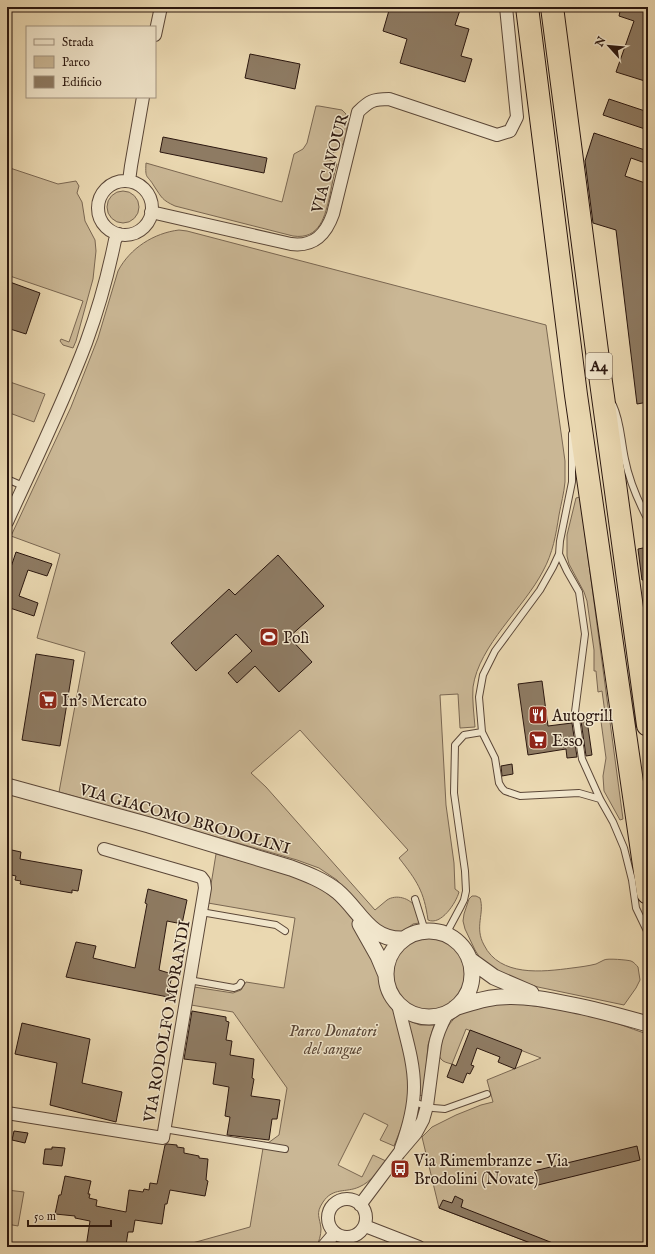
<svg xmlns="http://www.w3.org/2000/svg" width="655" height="1254" viewBox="0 0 655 1254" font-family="'IM FELL English',serif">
	<rect width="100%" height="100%" fill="#ead8b1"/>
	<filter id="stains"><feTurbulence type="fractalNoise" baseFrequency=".005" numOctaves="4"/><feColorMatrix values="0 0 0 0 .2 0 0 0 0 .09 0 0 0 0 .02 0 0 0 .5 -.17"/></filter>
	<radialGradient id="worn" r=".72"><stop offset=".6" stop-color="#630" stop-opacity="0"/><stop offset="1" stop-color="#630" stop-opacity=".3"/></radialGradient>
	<!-- green -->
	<path fill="#cab795" stroke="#7a6752" d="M316 106H319L342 110 346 114C349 123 346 143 339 150 337 152 333 153 330 153L328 159 337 164C334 174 332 184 330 195 325 216 320 240 293 236L175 206C162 200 162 198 154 186 147 174 145 180 146 163L282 202 294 154 303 149 307 143Z
		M7 167 58 184 76 181 79 186 77 193 82 202 85 221 95 240 96 251 93 279 76 341 73 348 63 345 60 341 61 339 69 342 83 301 7 275Z
		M107 207a16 16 0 1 1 32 0a16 16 0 1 1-32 0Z
		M179 230 187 231 546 325 565 461C565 468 565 475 565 482 564 493 561 504 559 515 556 534 553 553 543 571 524 608 479 645 473 687 472 700 474 714 475 727L460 728 458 694 440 695 446 805 454 863 455 889 459 892C456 903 441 926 428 920 424 891 417 881 399 858L408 850 300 730 251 773 266 787 375 910C379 907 383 903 387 900 396 894 410 898 415 907 417 911 418 917 420 922L419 923 413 924 405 930 396 934H388L364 913 337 880 319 868 297 860 59 792 85 652 37 638 60 554 11 536 71 407 98 338 118 271C130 248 154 233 179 230Z
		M7 381 45 394 34 422 7 412Z
		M580 497 623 819 620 820 604 791 603 776 606 758 600 714 605 713 602 691 598 692 596 671H594V650L587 601 584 592 569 564 567 556V535L576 498Z
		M216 854 275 870 305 881 320 888 337 901 344 908 358 927 379 975 386 998 394 1007 408 1064 409 1101 403 1123 394 1146 380 1140 388 1125 364 1113 338 1165 362 1177 373 1155 386 1161C378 1171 371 1182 359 1187 346 1193 333 1187 323 1202 315 1214 320 1217 321 1229 321 1235 319 1242 316 1247H178L250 1227 264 1142 268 1143 279 1135 287 1088 233 1012 191 1005 194 987 233 993 241 990 246 982 284 988 295 918 208 903Z
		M472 896H476L480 898C485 913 474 927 484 945 500 977 542 972 572 968 580 967 588 966 596 964 599 963 601 961 604 960 607 958 628 960 631 961 634 962 636 965 638 967L640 980 636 988 624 1005 538 987 506 977 480 958 475 950 465 929 463 921 464 914 469 899Z
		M393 974a36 36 0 1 1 72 0a36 36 0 1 1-72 0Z
		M514 1003C541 1007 567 1010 594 1016 612 1021 629 1028 647 1034L644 1062 648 1079V1247H541L439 1208 422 1137 432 1127 456 1115 481 1105 493 1102 487 1080 541 1058 466 1029 452 1064C448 1063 443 1062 441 1059 433 1049 447 1025 455 1018 459 1014 466 1011 471 1008 484 1002 500 1003 514 1003Z
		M407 1020 420 1025H434L428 1045 424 1093 421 1096 419 1094Z
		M7 1190 24 1192 18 1226 7 1224Z"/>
	<!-- building -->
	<path fill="#8e7b63" stroke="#2b170f" d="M390 7H461L455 25 469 29 461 56 472 59 465 82 400 63 407 39 383 31Z
		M621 7H648V82L616 72 634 21 619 16Z
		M250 54 300 64 295 89 245 78Z
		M609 99 648 112V130L603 115Z
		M594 133 648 151V164L631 158 625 176 648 184V402L637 404 616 230 593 223 585 161Z
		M163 137 267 158 264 173 160 152Z
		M7 281 40 293 26 334 7 328Z
		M648 547V580H642L638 549Z
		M16 552 52 564 47 576 28 570 19 596 38 603 34 616 7 607V579Z
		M278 555 324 606 289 637 312 662 279 692 255 666 237 683 228 673 252 651 236 634 196 671 171 643 229 589 235 595Z
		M36 654 74 660 60 746 22 740Z
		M542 681 548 726 572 723 577 757 567 758 566 749 528 755 518 684Z
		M587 720 592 755 586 756 581 721Z
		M512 764 513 774 502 776 501 766Z
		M7 849 21 852 20 859 82 870 78 891 72 890V893L20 884 21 881 15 880 16 876 7 874Z
		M148 889 187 900 182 924 167 921 159 970 172 974 168 997 66 977 76 942 96 946 93 958 135 968 147 904 145 903Z
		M192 1011 226 1017V1021L229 1022 226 1040 232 1041 230 1055 254 1059 252 1078 254 1079 251 1096 280 1100 277 1119H272L269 1140 227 1135 230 1117 225 1116 229 1087 213 1084 216 1063 184 1059Z
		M22 1023 90 1039 82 1083 122 1092 116 1122 50 1105 57 1063 15 1054Z
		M470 1030 522 1050 515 1069 498 1062 500 1057 477 1048 471 1065 474 1066 470 1074 467 1073 463 1083 447 1077 452 1064 456 1066Z
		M14 1131 28 1133 25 1143 12 1140Z
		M167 1144 177 1145V1147L184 1148V1153L199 1156V1158L208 1159 206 1180 208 1181 205 1196 170 1190 167 1204H165L162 1224 135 1220 133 1232H128L126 1245 121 1247H86L90 1221 75 1218V1216L55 1214 59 1195H61L65 1176 91 1181 88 1194H90L89 1198 97 1200 96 1206 126 1212 129 1190 143 1192 144 1189 149 1190 150 1183 157 1184 165 1145Z
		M637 1146 640 1160 538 1185 534 1171Z
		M52 1147 65 1148 62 1166 43 1164 45 1149H52Z
		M455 1196 463 1200 461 1207 563 1247H541L439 1208 443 1200 452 1203Z"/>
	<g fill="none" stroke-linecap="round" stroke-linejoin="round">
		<defs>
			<path id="service" d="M613 405C621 422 621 441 625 459 629 480 638 501 648 520
				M572 434V482L560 541 559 554 567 571 579 592 585 634 575 712 582 759 600 799 613 822 624 848 632 880 636 908 648 933
				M7 479 23 486
				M559 554 553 567 540 590 495 651 483 675 479 697 482 732 495 758 499 783 502 788 505 791 520 796 579 793 600 799
				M415 899 425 931
				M201 912 276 925 285 931
				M446 934 461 906 464 900 466 891 465 871 454 793 455 745 464 735 482 732
				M189 980 234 988 239 986 241 983
				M413 1102 433 1108 445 1109 487 1094
				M164 1129 285 1149"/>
			<path id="minor" d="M155 35 161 7
				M129 181 131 166 143 97
				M98 208a27 27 0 1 1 54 0a27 27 0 1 1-54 0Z
				M151 212 291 244C314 247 326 234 333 214L358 112C369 101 373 99 389 99L497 135 510 131 517 117 506 7
				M7 522C34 463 63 404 86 343 98 310 108 275 115 240L119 234
				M398 1004C404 1032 414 1059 414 1087 414 1107 408 1129 401 1148
				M7 1113 163 1138 205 888 204 881 201 877 104 849
				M328 1218a19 19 0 1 1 38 0a19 19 0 1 1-38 0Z
				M360 1205 399 1153 416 1133 423 1120 427 1106 435 1045C437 1033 442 1023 448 1012
				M365 1226 419 1247
				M323 1247 335 1233"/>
			<path id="tertiary" d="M7 786 149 825 291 868C307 874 323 880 337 891 360 910 369 941 404 939
				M360 924 378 956 386 975
				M386 974a43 43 0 1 1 86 0a43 43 0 1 1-86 0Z
				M469 959 494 977 531 993
				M455 1008C470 1003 484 998 500 997 525 995 549 1000 573 1005 599 1010 623 1017 648 1024"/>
			<path id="motorway" d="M527 7 576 395 648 893
				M552 7 601 382 648 725"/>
		</defs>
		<!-- service casing -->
		<use href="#service" stroke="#5b4738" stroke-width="8"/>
		<!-- minor casing -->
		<use href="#minor" stroke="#5b4738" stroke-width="14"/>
		<!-- tertiary casing -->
		<use href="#tertiary" stroke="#5b4738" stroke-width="17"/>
		<!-- motorway casing -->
		<use href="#motorway" stroke="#2b170f" stroke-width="24"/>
		<!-- service -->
		<use href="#service" stroke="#f1e6cc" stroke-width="6"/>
		<!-- minor -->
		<use href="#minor" stroke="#f1e6cc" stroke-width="12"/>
		<!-- tertiary -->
		<use href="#tertiary" stroke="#f1e6cc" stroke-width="15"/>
		<!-- motorway -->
		<use href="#motorway" stroke="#ead8b1" stroke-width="22"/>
	</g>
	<!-- icons -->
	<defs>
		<symbol id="stadium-square" viewBox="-11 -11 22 22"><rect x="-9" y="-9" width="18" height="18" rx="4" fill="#8f2418" stroke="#f1e6cc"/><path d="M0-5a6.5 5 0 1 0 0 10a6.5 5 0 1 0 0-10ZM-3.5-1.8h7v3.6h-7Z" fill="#fff"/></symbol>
		<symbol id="supermarket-square" viewBox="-11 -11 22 22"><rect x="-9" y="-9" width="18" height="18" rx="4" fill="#8f2418" stroke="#f1e6cc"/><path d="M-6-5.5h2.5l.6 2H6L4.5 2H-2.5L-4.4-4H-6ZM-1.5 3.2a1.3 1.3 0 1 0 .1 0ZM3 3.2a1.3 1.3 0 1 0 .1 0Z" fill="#fff"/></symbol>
		<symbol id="restaurant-square" viewBox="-11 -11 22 22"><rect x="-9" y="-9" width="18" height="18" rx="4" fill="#8f2418" stroke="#f1e6cc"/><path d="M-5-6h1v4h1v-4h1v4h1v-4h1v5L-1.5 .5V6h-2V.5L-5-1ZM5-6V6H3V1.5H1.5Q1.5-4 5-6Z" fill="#fff"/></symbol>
		<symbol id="bus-square" viewBox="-11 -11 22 22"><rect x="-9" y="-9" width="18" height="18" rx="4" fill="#8f2418" stroke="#f1e6cc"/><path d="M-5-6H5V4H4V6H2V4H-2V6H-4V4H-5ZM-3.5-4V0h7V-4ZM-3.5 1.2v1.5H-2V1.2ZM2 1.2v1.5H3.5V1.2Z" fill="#fff"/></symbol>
	</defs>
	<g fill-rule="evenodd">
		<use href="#stadium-square" x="258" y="626" width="22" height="22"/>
		<use href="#supermarket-square" x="37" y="689" width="22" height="22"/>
		<use href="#restaurant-square" x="527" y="704" width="22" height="22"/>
		<use href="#supermarket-square" x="527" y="729" width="22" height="22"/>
		<use href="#bus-square" x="389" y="1158" width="22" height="22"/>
	</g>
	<g text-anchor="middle" stroke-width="3" stroke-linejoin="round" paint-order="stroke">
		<!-- shield labels -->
		<rect fill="#f1e6cc" stroke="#665548" stroke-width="1" x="586" y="353" width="26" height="26" rx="3"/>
		<g font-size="15" font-weight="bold" fill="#2b170f">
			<text x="599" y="371">A4</text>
		</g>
		<!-- street labels -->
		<g font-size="16" fill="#2b170f" stroke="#f1e6cc">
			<text transform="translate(329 163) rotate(-75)" y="6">VIA CAVOUR</text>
			<text transform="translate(185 818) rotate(16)" y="6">VIA GIACOMO BRODOLINI</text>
			<text transform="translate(166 1021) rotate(-80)" y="6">VIA RODOLFO MORANDI</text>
		</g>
		<!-- poi labels -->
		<g font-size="16" fill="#2b170f" stroke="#f1e6cc" text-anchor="start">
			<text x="283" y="643">Polì</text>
			<text x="62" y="706">In's Mercato</text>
			<text x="552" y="721">Autogrill</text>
			<text x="552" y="746">Esso</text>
			<text x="414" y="1166">Via Rimembranze - Via<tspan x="414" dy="18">Brodolini (Novate)</tspan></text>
		</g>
		<!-- park labels -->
		<g font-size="16" font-style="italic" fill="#5b4737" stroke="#f1e6cc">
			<text x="333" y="1036">Parco Donatori<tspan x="333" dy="18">del sangue</tspan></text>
		</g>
	</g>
	<!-- margin -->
	<rect width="655" height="1254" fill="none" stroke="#ead8b1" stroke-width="24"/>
	<rect x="8" y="8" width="639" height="1238" fill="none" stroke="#2b170f" stroke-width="2"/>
	<rect x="12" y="12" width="631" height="1230" fill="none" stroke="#2b170f"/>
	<!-- legend -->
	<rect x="26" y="26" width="130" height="72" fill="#f1e6cc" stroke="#a29380"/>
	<rect x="34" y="39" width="20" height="6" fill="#f1e6cc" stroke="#a29380"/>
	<text x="62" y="46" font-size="12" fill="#2b170f">Strada</text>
	<rect x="34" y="56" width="20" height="12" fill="#cab795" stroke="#a29380"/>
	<text x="62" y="66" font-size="12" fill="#2b170f">Parco</text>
	<rect x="34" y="76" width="20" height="12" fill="#8e7b63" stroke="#a29380"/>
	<text x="62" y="86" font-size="12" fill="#2b170f">Edificio</text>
	<!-- north arrow -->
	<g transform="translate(609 46) rotate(297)" stroke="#f1e6cc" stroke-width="3" paint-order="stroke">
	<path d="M0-3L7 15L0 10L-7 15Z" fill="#2b170f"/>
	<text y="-6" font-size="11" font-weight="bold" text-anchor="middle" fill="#2b170f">N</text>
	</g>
	<!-- scale -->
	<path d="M28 1220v6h83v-6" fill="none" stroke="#2b170f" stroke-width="2"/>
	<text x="34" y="1220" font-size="12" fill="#2b170f" stroke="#f1e6cc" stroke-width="3" paint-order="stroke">50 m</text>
	<rect width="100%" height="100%" filter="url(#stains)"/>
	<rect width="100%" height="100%" fill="url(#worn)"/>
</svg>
